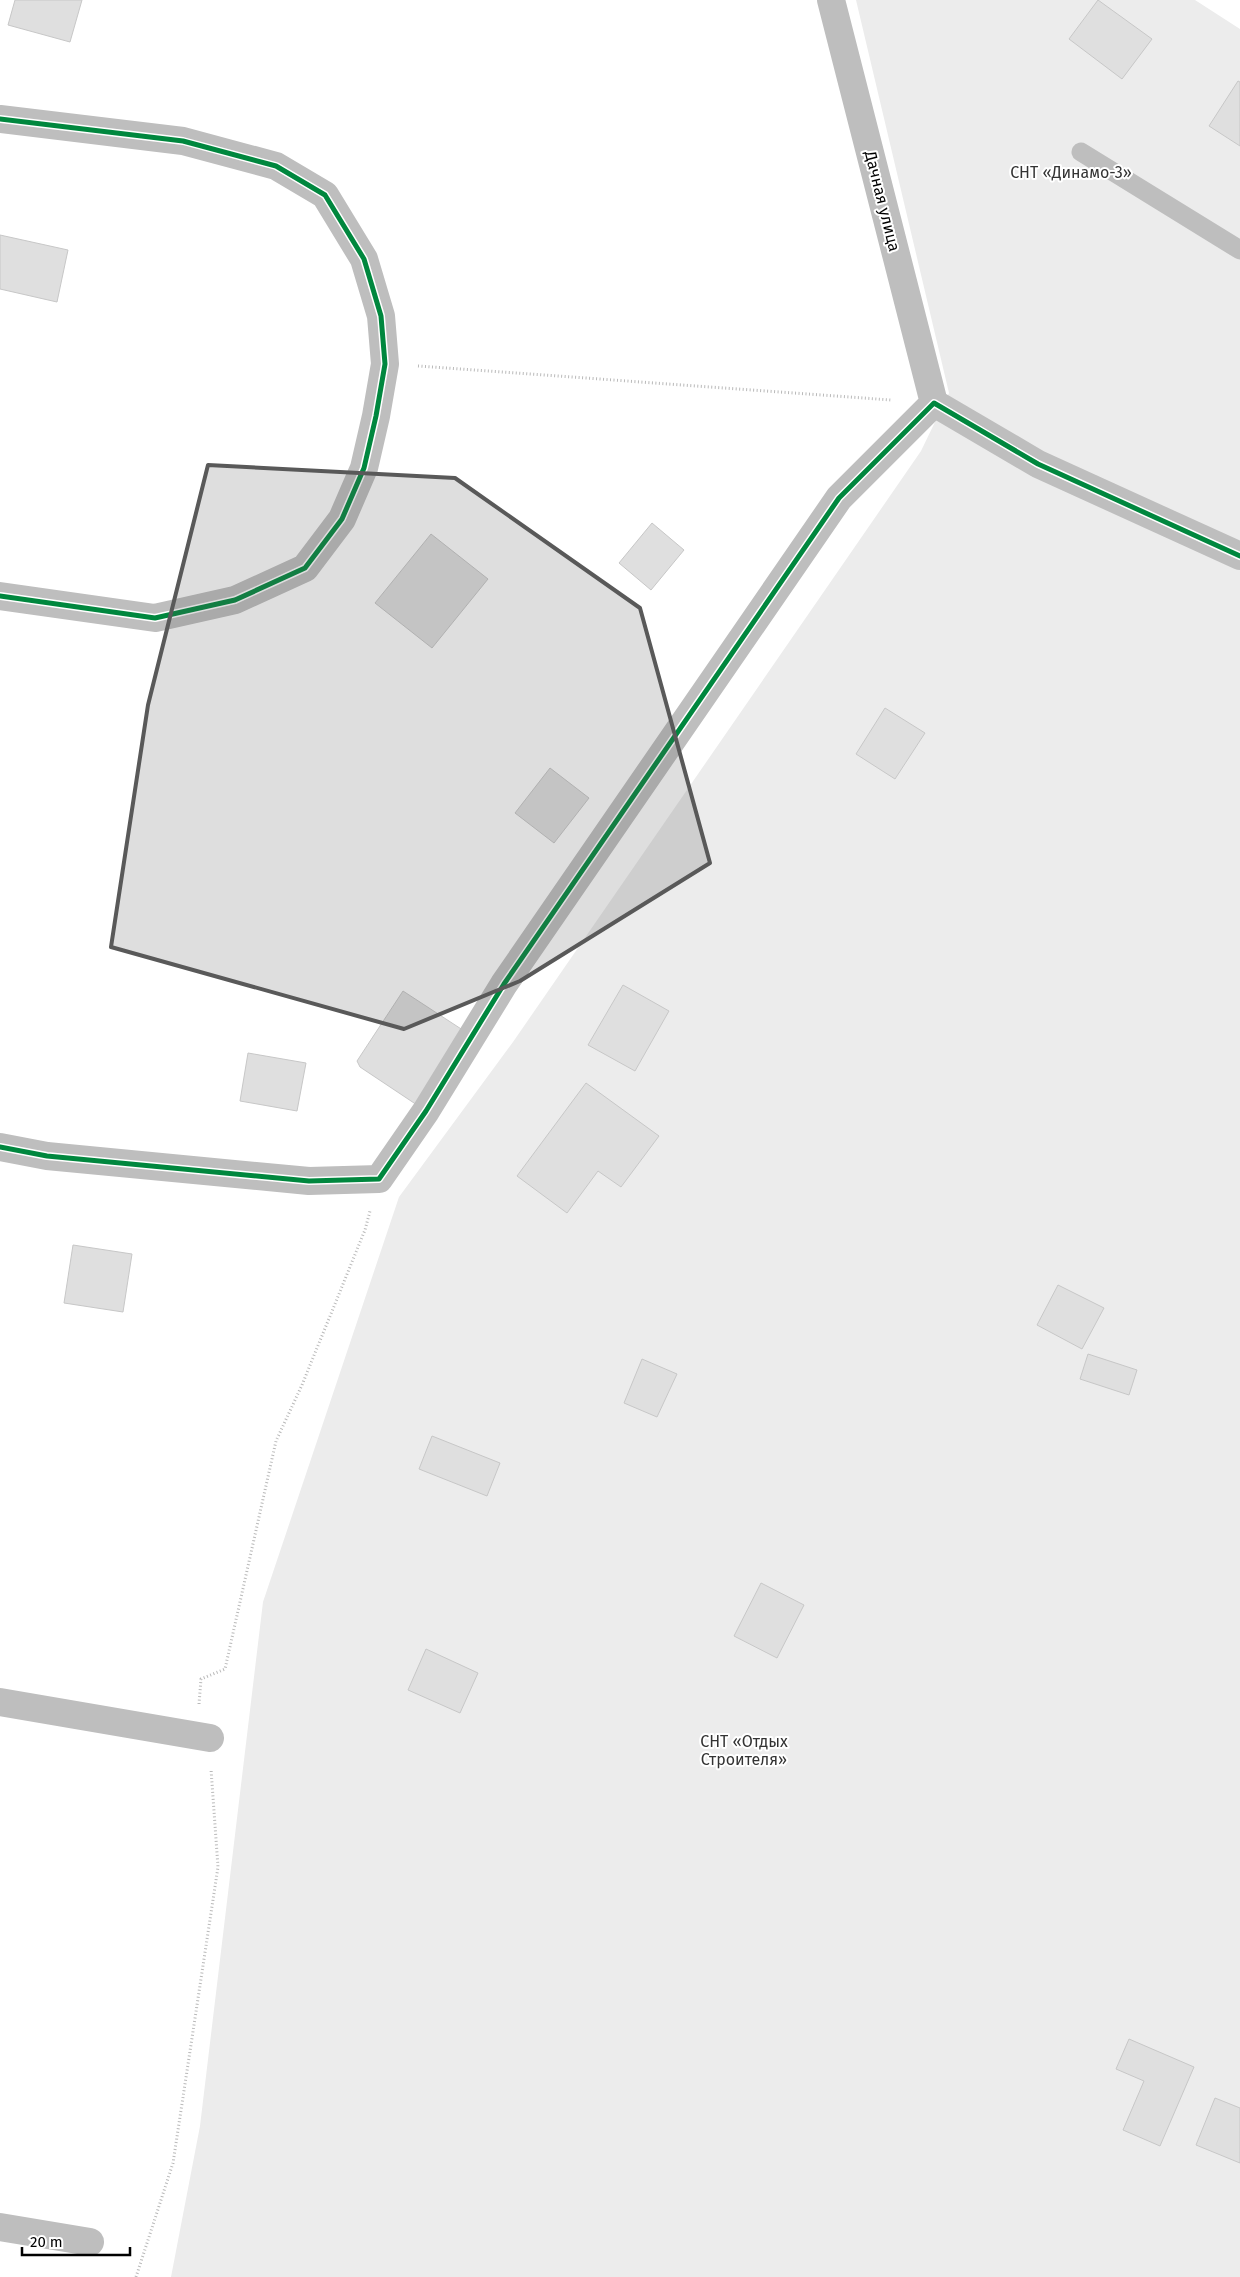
<svg xmlns="http://www.w3.org/2000/svg" width="1240" height="2277" viewBox="0 0 1240 2277" font-family="'Fira Sans',sans-serif">
	<rect width="100%" height="100%" fill="#fff"/>
	<!-- green -->
	<path fill="#ececec" d="M856 0H1195L1240 29V2277H171L200 2126 263 1602 399 1197 513 1042 921 451 949 393Z"/>
	<!-- building -->
	<path fill="#dfdfdf" stroke="#c7c7c7" d="M15 0H82L70 42 8 25Z
		M1098 0 1152 39 1122 79 1069 39Z
		M1238 81 1240 82V146L1209 126Z
		M0 235 68 250 57 302 0 289Z
		M652 523 684 550 651 590 619 563Z
		M431 534 488 579 432 648 375 603Z
		M885 708 925 733 895 779 856 754Z
		M550 768 589 798 554 843 515 813Z
		M623 985 669 1011 635 1071 588 1045Z
		M403 991 475 1038 426 1111 360 1067 357 1061Z
		M248 1053 306 1063 297 1111 240 1101Z
		M586 1083 659 1136 621 1187 598 1171 567 1213 517 1176Z
		M73 1245 132 1254 123 1312 64 1303Z
		M1058 1285 1104 1308 1082 1349 1037 1325Z
		M1088 1354 1137 1370 1129 1395 1080 1379Z
		M642 1359 677 1374 657 1417 624 1403Z
		M432 1436 500 1463 487 1496 419 1469Z
		M761 1583 804 1605 777 1658 734 1636Z
		M426 1649 478 1673 460 1713 408 1690Z
		M1129 2039 1194 2067 1160 2146 1123 2130 1144 2081 1116 2069Z
		M1215 2098 1240 2108V2163L1196 2145Z"/>
	<g fill="none" stroke-linecap="round" stroke-linejoin="round">
		<!-- path -->
		<path stroke="#b9b9b9" stroke-width="3" stroke-dasharray="1 2.5" stroke-linecap="butt" d="M418 366 891 400
			M199 1704 201 1679 225 1669 276 1441 302 1385 365 1230 370 1211
			M136 2277 173 2163 218 1867 211 1769"/>
		<!-- service -->
		<path stroke="#bebebe" stroke-width="19" d="M1081 152 1240 250"/>
		<!-- minor -->
		<path stroke="#bebebe" stroke-width="28" d="M831 0 934 403
			M0 119 183 141 276 166 325 195 364 259 381 316 385 364 376 416 364 468 342 519 305 568 235 600 155 618 0 596
			M0 1147 47 1156 309 1181 379 1179 426 1111 504 984 839 498 934 403 1038 464 1240 556
			M0 1702 210 1738
			M0 2227 90 2242"/>
		<defs>
			<path id="cycleway" d="M0 119 183 141 276 166 325 195 364 259 381 316 385 364 376 416 364 468 342 519 305 568 235 600 155 618 0 596
				M0 1147 47 1156 309 1181 379 1179 426 1111 504 984 839 498 934 403 1038 464 1240 556"/>
		</defs>
		<!-- cycleway casing -->
		<use href="#cycleway" stroke="#fff" stroke-width="8"/>
		<!-- cycleway -->
		<use href="#cycleway" stroke="#00873e" stroke-width="5"/>
	</g>
	<!-- marked area -->
	<path fill="#595959" fill-opacity="0.2" stroke="#595959" stroke-width="4" stroke-linejoin="round" d="M208 465 455 478 640 608 710 863 520 981 404 1029 111 947 148 705Z"/>
	<g text-anchor="middle" stroke-width="4" stroke-linejoin="round" paint-order="stroke">
		<!-- park labels -->
		<g font-size="16" fill="#333" stroke="#fff">
			<text x="1071" y="178">СНТ «Динамо-3»</text>
			<text x="744" y="1747">СНТ «Отдых<tspan x="744" dy="18">Строителя»</tspan></text>
		</g>
		<!-- street labels -->
		<g font-size="16" fill="#000" stroke="#fff">
			<text transform="translate(883 201) rotate(76)" y="6">Дачная улица</text>
		</g>
	</g>
	<!-- scale -->
	<path d="M22 2247v8h108v-8" fill="none" stroke="#000000" stroke-width="2.5"/>
	<text x="30" y="2247" font-size="15" fill="#000000" stroke="#ffffff" stroke-width="4" paint-order="stroke">20 m</text>
</svg>
